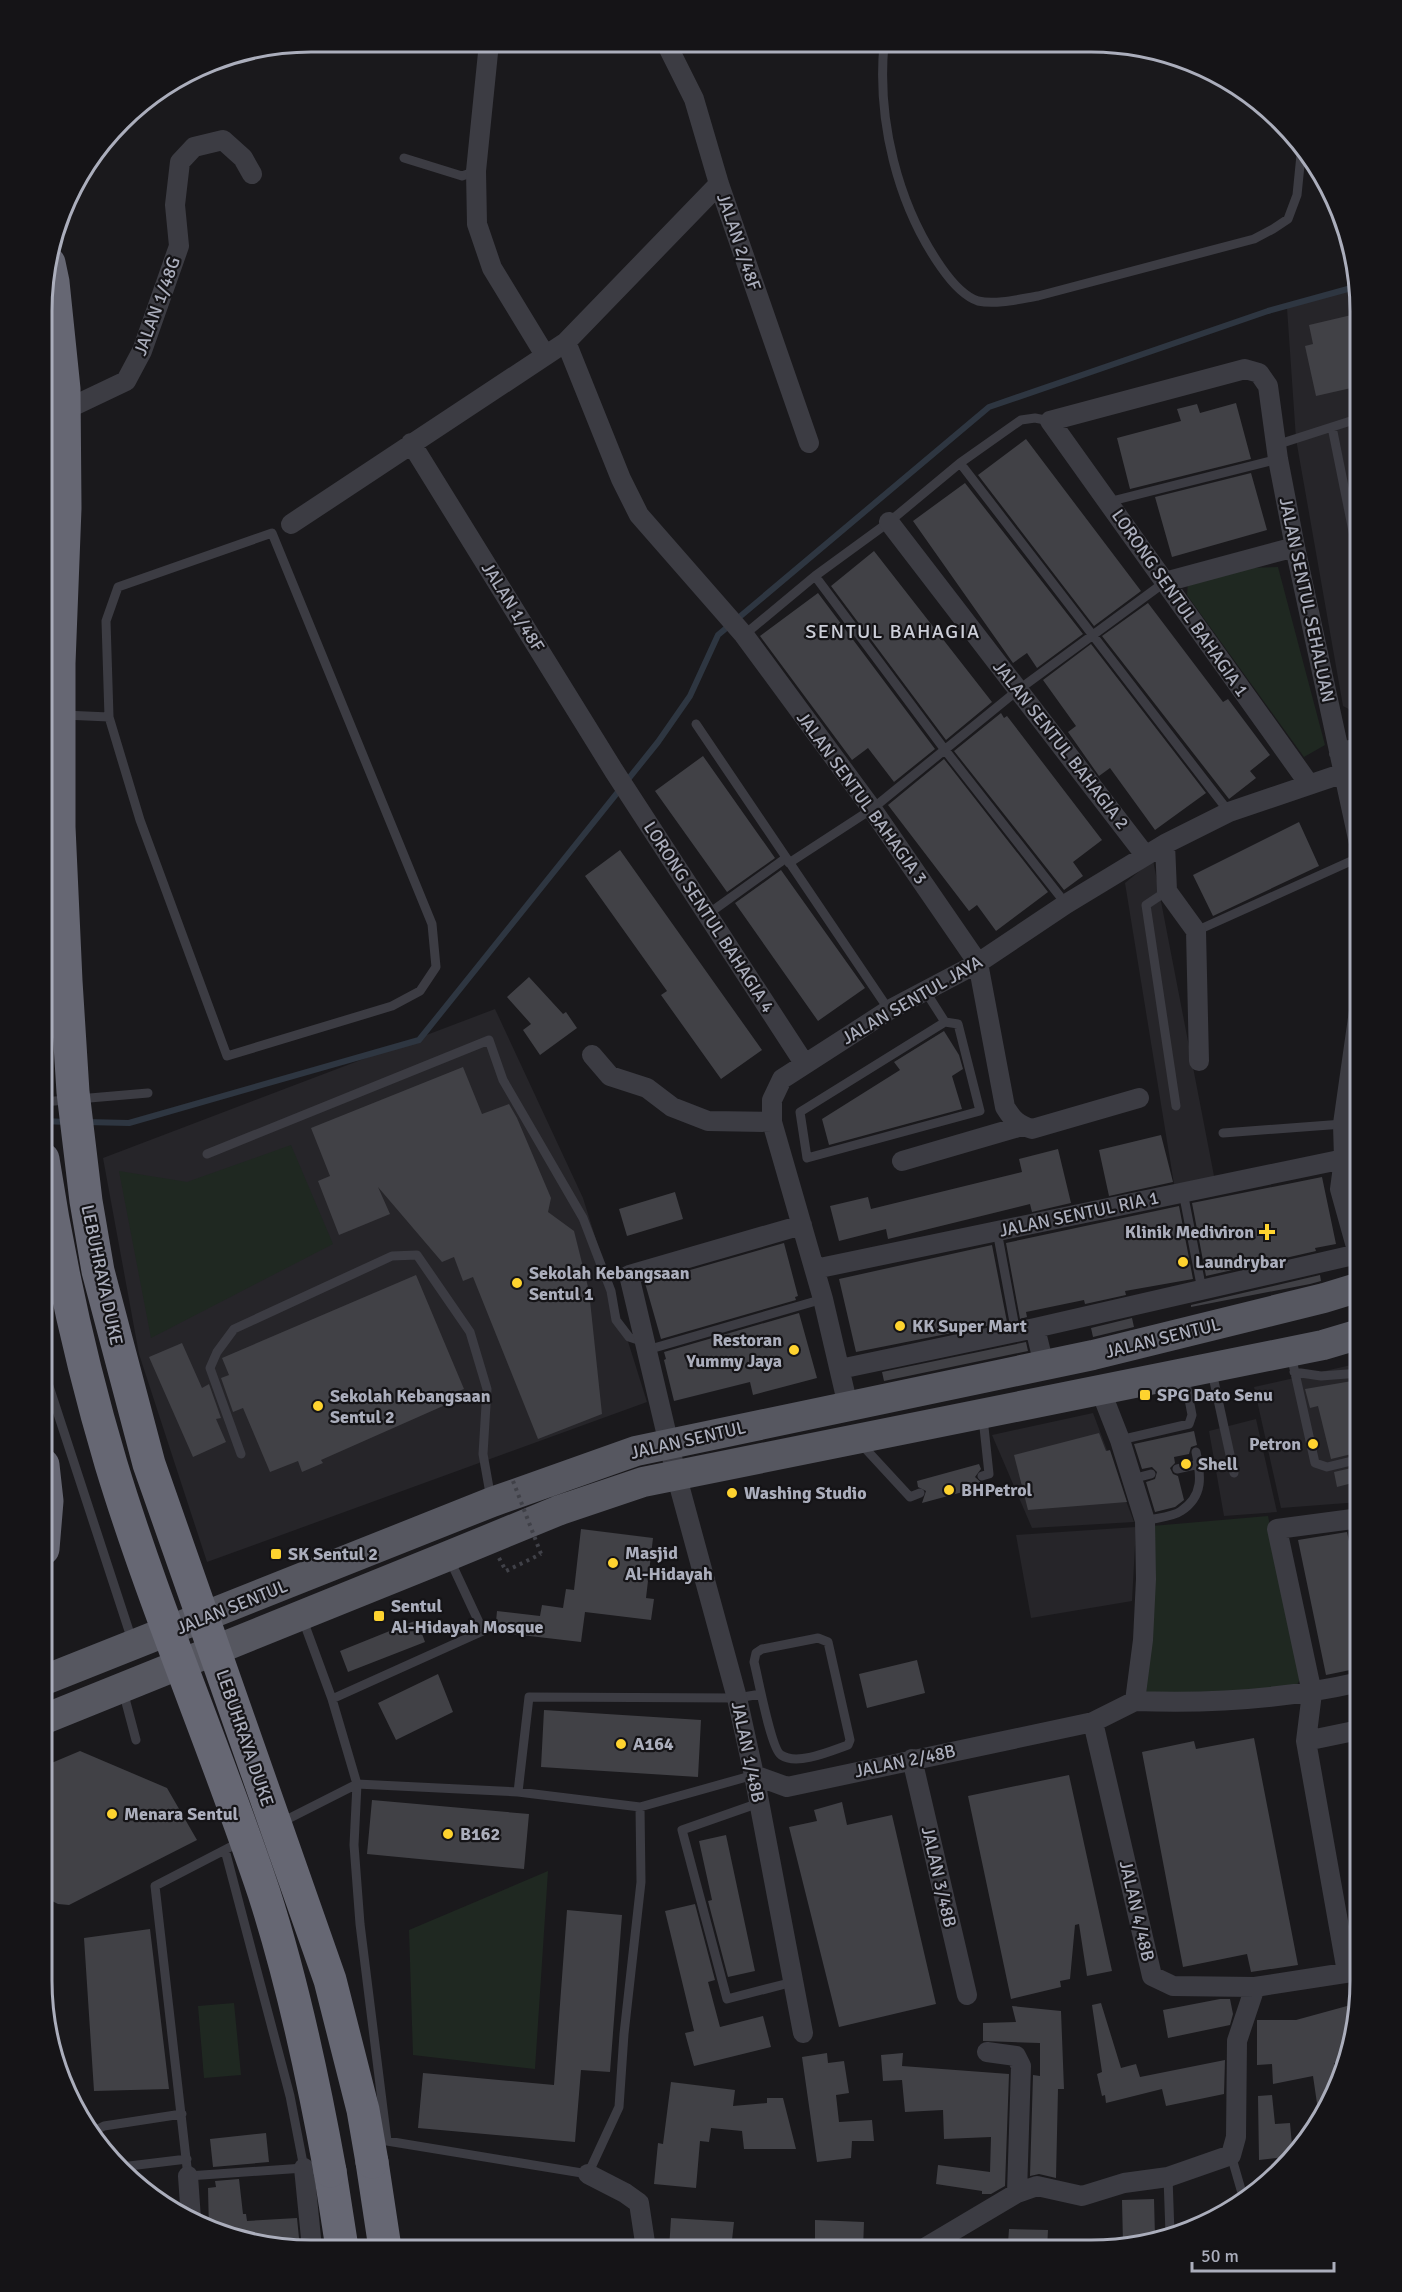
<svg xmlns="http://www.w3.org/2000/svg" width="1402" height="2292" viewBox="0 0 1402 2292" font-family="Signika,sans-serif">
	<rect width="100%" height="100%" fill="#1a191c"/>
	<!-- built -->
	<path fill="#262529" d="M1355 289 1360 312 1358 714 1343 706 1296 439 1287 308Z
		M1153 860 1215 1181 1174 1184 1125 883Z
		M495 1009 583 1198 647 1402 207 1562 139 1354 103 1158Z
		M1360 1363V1502L1281 1508 1254 1387Z
		M1093 1413 1134 1522 1032 1528 992 1435Z
		M1256 1419 1277 1512 1224 1516 1209 1431Z
		M1136 1527 1132 1601 1031 1618 1016 1535Z"/>
	<!-- green -->
	<path fill="#1f2821" d="M1278 567 1325 745 1304 757 1187 595 1188 582 1248 568Z
		M291 1145 333 1244 151 1338 119 1171 187 1182Z
		M1268 1516 1301 1677 1295 1689 1144 1698 1152 1526Z
		M548 1871 535 2069 413 2055 409 1930Z
		M234 2003 241 2075 204 2078 198 2006Z"/>
	<g fill="none" stroke-linecap="round" stroke-linejoin="round">
		<!-- stream -->
		<path stroke="#2e3641" stroke-width="6" d="M43 1121 67 1122
			M86 1122 129 1123 419 1040 658 742 690 696 718 635 989 407 1268 311 1355 287"/>
	</g>
	<!-- building -->
	<path fill="#414146" d="M1360 313V386L1316 396 1305 346 1313 344 1309 325Z
		M1236 403 1251 459 1130 489 1117 438 1181 421 1177 409 1197 404 1200 413Z
		M1026 439 1141 591 1094 626 978 475Z
		M1251 473 1267 530 1172 557 1155 497Z
		M965 483 1083 634 1037 668 1027 653 1013 663 913 521Z
		M874 551 992 702 946 740 831 586Z
		M818 593 935 749 894 782 868 748 852 760 760 636Z
		M1148 603 1223 702 1228 699 1270 755 1250 771 1256 778 1229 799 1102 636Z
		M1091 644 1206 793 1155 830 1110 768 1099 776 1068 732 1076 726 1043 680Z
		M1001 713 1004 718 1007 716 1102 840 1073 862 1083 876 1064 890 954 751Z
		M703 756 775 858 727 892 655 791Z
		M944 759 1048 892 996 931 977 905 969 911 888 805Z
		M1299 822 1319 866 1213 916 1193 875Z
		M620 850 762 1050 721 1079 661 995 667 991 585 876Z
		M781 870 865 988 818 1021 735 903Z
		M529 977 563 1014 566 1012 577 1028 540 1055 523 1030 531 1024 507 997Z
		M944 1031 959 1055 963 1069 952 1076 962 1109 829 1145 822 1119 900 1070 894 1062Z
		M463 1067 482 1114 509 1104 517 1118 551 1198 548 1212 574 1231 589 1291 602 1414 538 1439 473 1277 463 1281 454 1257 442 1262 378 1187 390 1214 339 1235 318 1181 330 1176 311 1128Z
		M1161 1135 1173 1182 1109 1196 1099 1150Z
		M1058 1149 1071 1203 1032 1212 1030 1204 888 1239 886 1229 839 1241 830 1206 868 1197 871 1209 1022 1172 1019 1159Z
		M1322 1177 1336 1244 1315 1248 1316 1251 1206 1276 1192 1203Z
		M675 1192 683 1219 627 1236 619 1209Z
		M1179 1206 1193 1279 1125 1291 1126 1295 1085 1304 1084 1300 1026 1312 1027 1317 1020 1319 1006 1243Z
		M784 1243 798 1296 795 1297 796 1300 661 1339 645 1283Z
		M992 1245 1007 1322 856 1352 839 1279Z
		M416 1275 464 1389 440 1399 443 1406 321 1460 323 1463 302 1472 298 1461 270 1472 243 1408 233 1412 221 1378 229 1375 222 1358Z
		M1320 1275 1321 1281 1310 1284 1191 1307V1305Z
		M799 1313 817 1378 753 1395 750 1382 674 1401 664 1360 666 1359 664 1352Z
		M1132 1318 1134 1327 1093 1337 1091 1328Z
		M1026 1342 1028 1351 884 1381 882 1372Z
		M182 1343 202 1388 209 1384 221 1418 216 1419 226 1442 193 1457 149 1357Z
		M1358 1380 1360 1452 1331 1459 1318 1406 1310 1408 1305 1389Z
		M1194 1431 1197 1445 1191 1447 1189 1454 1174 1457 1175 1463 1170 1468 1173 1474 1178 1476 1184 1500 1175 1507 1155 1512 1146 1482 1155 1479 1157 1472 1152 1467 1142 1469 1134 1444Z
		M1099 1433 1106 1451 1110 1450 1127 1502 1028 1510 1014 1455Z
		M979 1464 981 1469 975 1477 985 1486 922 1503 926 1491 918 1487 917 1481Z
		M1360 1466V1481L1337 1487 1334 1472Z
		M581 1529 653 1538 646 1598 654 1599 651 1620 585 1612 581 1642 495 1632 497 1611 540 1616 542 1605 563 1608 566 1589 574 1590Z
		M1347 1532 1360 1592V1668L1326 1675 1298 1540Z
		M417 1620 425 1642 348 1672 340 1651Z
		M917 1660 925 1693 867 1708 859 1674Z
		M438 1674 453 1712 396 1740 378 1703Z
		M544 1710 701 1720 698 1777 541 1767Z
		M1254 1738 1298 1965 1251 1972 1247 1954 1183 1967 1142 1752 1194 1741 1196 1749Z
		M80 1751 167 1788 197 1840 69 1905 58 1904 42 1896V1767Z
		M1069 1775 1112 1971 1087 1976 1079 1924 1075 1925 1070 1979 1060 1981 1061 1987 1011 1999 968 1796Z
		M372 1800 529 1814 524 1869 367 1854Z
		M842 1802 847 1825 892 1815 936 2004 839 2027 789 1827 817 1821 814 1810Z
		M726 1835 755 1971 728 1977 708 1901 712 1900 699 1841Z
		M695 1904 715 1980 708 1982 720 2027 763 2016 771 2047 694 2066 685 2033 694 2031 665 1911Z
		M567 1910 622 1915 610 2072 581 2070 575 2142 418 2128 423 2073 554 2085Z
		M150 1929 169 2089 94 2091 84 1938Z
		M1220 1999H1230L1233 2014 1230 2025 1168 2038 1163 2010Z
		M1101 2003 1121 2068 1136 2064 1140 2077 1225 2060 1224 2094 1166 2106 1162 2089 1106 2103 1105 2095 1102 2096 1097 2074 1102 2072 1092 2005Z
		M1358 2003 1347 2061 1334 2063 1338 2082 1319 2117 1313 2076 1273 2084 1272 2064 1257 2065V2020H1296Z
		M1012 2006 1061 2011 1064 2089H1058L1056 2178 1039 2174 1030 2176 1033 2075 1040 2076V2043L983 2041V2023L1016 2022Z
		M827 2053 828 2063 844 2061 849 2093 836 2095 839 2122 872 2120 874 2141H852L851 2158 817 2162 802 2057Z
		M903 2053 902 2066 1009 2074 1005 2186 991 2194H982V2191L936 2184 938 2165 990 2172 991 2137 944 2139 943 2110 905 2112 902 2080 883 2081 881 2055Z
		M671 2082 735 2090 733 2106 767 2103V2098H783L796 2149H744L742 2131 711 2128 709 2142 700 2141 696 2188 654 2184 658 2143 663 2144Z
		M1272 2095 1275 2124 1290 2123 1293 2156 1259 2160 1258 2096Z
		M266 2133 269 2162 213 2167 210 2139Z
		M239 2179 243 2214H246L247 2221 297 2218 300 2248H277L264 2244 263 2236 242 2238 209 2230 208 2188 216 2187 215 2181Z
		M1154 2199 1155 2237 1123 2244 1122 2200Z
		M671 2218 734 2222 731 2249H669Z
		M815 2220 864 2222 863 2249H815Z
		M1009 2229 1048 2230 1047 2250H1014L1015 2245 1008 2244Z"/>
	<g fill="none" stroke-linecap="round" stroke-linejoin="round">
		<!-- path -->
		<path stroke="#404148" stroke-width="4" stroke-dasharray="3 4.5" stroke-linecap="butt" d="M499 1558 506 1571 541 1554"/>
		<!-- lane -->
		<path stroke="#3c3c43" stroke-width="9" d="M884 44C877 120 897 204 941 267 950 280 963 296 978 301 996 305 1020 299 1038 296L1254 239 1273 229 1288 219 1297 195 1302 145
			M404 158 462 176 476 171
			M1332 427 1360 566
			M1276 445 1360 418
			M960 463 1229 812
			M1108 502 1278 459
			M272 533 432 924 436 967 420 991 392 1006 227 1056 140 820 109 717 106 621 118 587Z
			M815 576 945 750 1066 904
			M744 635 815 576 889 522 960 463 1021 420 1035 418 1050 421
			M64 715 109 717
			M696 724 889 1010
			M789 863 872 809 1018 690 1165 582
			M1167 891 1146 905 1176 1106
			M708 914 786 858
			M1196 931 1360 857
			M924 989 945 1022
			M945 1022 958 1024 980 1111 807 1158 800 1112Z
			M43 1102 148 1093
			M1223 1133 1343 1124
			M1344 1150 1360 1158
			M207 1154 489 1040 503 1080 583 1218 611 1291 616 1320 629 1337 644 1342
			M1183 1192 1202 1290
			M997 1231 1016 1333
			M647 1350 823 1299
			M1291 1355 1315 1463 1327 1467 1360 1459
			M43 1368 132 1640
			M1212 1372 1234 1473
			M1294 1372 1321 1376 1360 1373
			M1120 1440 1189 1424 1192 1415 1185 1378
			M862 1445 910 1497 920 1493
			M241 1454 210 1368 217 1352 234 1329 392 1256 417 1255 470 1332 487 1389 483 1454 491 1499
			M1177 1469 1199 1464
			M982 1476 989 1474 983 1418
			M1132 1479 1151 1474
			M1354 1519 1360 1544
			M1145 1521C1155 1518 1173 1517 1181 1511 1204 1496 1201 1475 1196 1452
			M303 1620 332 1699 357 1784 354 1845 360 1924 387 2141 588 2174 619 2107 624 2034 641 1882 640 1807
			M818 1638 828 1642 850 1740 848 1745C831 1751 797 1766 781 1755 771 1749 758 1677 754 1662L756 1653 762 1649Z
			M123 1691 136 1740
			M332 1699 483 1631 449 1558
			M518 1792 529 1697 737 1698 761 1694
			M759 1803 682 1830 727 1999 793 1982
			M280 1823 357 1784 518 1792 640 1807 754 1775
			M225 1850 290 2096 304 2168 188 2176 155 1886 240 1842
			M95 2140 98 2129 104 2126 182 2114
			M1231 2155 1244 2200
			M121 2167 187 2159
			M1168 2177 1170 2234"/>
		<!-- street -->
		<path stroke="#3c3c43" stroke-width="20" d="M489 43 476 171 477 224 492 268 545 355
			M666 43 694 99 719 184 809 443
			M566 342 621 479 639 515 744 635 872 809 978 963 1005 1107C1013 1120 1018 1125 1032 1129L1139 1098
			M44 420 126 381 142 351 179 246 175 205 180 162 194 147 223 140 243 158 252 174
			M411 443 614 771 804 1063
			M889 522 1145 855
			M291 524 566 342 719 184
			M1165 582 1295 547
			M1339 753 1360 747
			M1309 784 1050 421 1245 369 1259 373 1268 386 1278 459 1295 547 1360 848
			M1165 844 1167 891 1196 931 1199 1061
			M592 1055 610 1076 647 1088 672 1107 708 1121 772 1122
			M1344 1159 1360 1189
			M902 1161 1022 1126
			M802 1225 629 1275 676 1474 737 1698 754 1775 803 2033
			M1360 1261 1340 1189 1344 1159 1343 1124 1360 1004
			M815 1269 1344 1159
			M1035 1328 1044 1365
			M840 1369 1035 1328 1358 1254
			M848 1406 823 1299 772 1122V1100L782 1079 889 1010 978 963 1066 904 1165 844 1229 812 1344 773
			M1135 1701C1211 1704 1286 1699 1360 1682
			M1093 1722 1152 1976 1173 1986 1255 1987 1358 1971
			M1306 1741 1359 1730
			M912 1759 967 1995
			M754 1775 787 1787 1093 1722 1135 1701 1143 1640 1146 1579 1145 1521 1120 1440 1100 1389
			M1347 1972 1306 1741 1312 1693 1277 1529 1360 1518
			M987 2052 1016 2056 1021 2066 1017 2193
			M304 2168 312 2248
			M588 2174 625 2193 639 2203 646 2249
			M188 2176 191 2219
			M921 2250 1017 2193 1037 2186 1082 2196 1124 2183 1168 2177 1231 2155 1236 2137 1237 2041 1255 1987"/>
		<!-- primary -->
		<path stroke="#565760" stroke-width="30" d="M42 1681 492 1502 636 1451 1093 1355 1324 1298 1360 1287
			M42 1720 448 1556 560 1510 643 1482 1323 1345 1360 1334"/>
		<!-- highway -->
		<path stroke="#666773" stroke-width="33" d="M43 1549 47 1501 43 1465
			M372 2162 385 2248
			M330 2171 342 2248"/>
		<!-- path-bridge -->
		<path stroke="#404148" stroke-width="4" stroke-dasharray="3 4.5" stroke-linecap="butt" d="M513 1481 541 1554"/>
		<!-- highway-bridge -->
		<path stroke="#666773" stroke-width="33" d="M49 263 53 282 64 389 65 508 59 663V827L66 981 73 1092 86 1201 98 1271 149 1464 330 1980 363 2110 372 2162
			M43 1159C59 1264 81 1363 111 1464 155 1609 216 1749 264 1893 293 1983 313 2077 330 2171"/>
	</g>
	<!-- markers -->
	<g fill="#fed32f" stroke="#151417" stroke-width="2">
		<path d="M1264 1223h6v6h6v6h-6v6h-6v-6h-6v-6h6z"/>
		<circle cx="1183" cy="1262" r="6"/>
		<circle cx="517" cy="1283" r="6"/>
		<circle cx="900" cy="1326" r="6"/>
		<circle cx="794" cy="1350" r="6"/>
		<rect x="1139" y="1389" width="12" height="12" rx="3"/>
		<circle cx="318" cy="1406" r="6"/>
		<circle cx="1313" cy="1444" r="6"/>
		<circle cx="1186" cy="1464" r="6"/>
		<circle cx="949" cy="1490" r="6"/>
		<circle cx="732" cy="1493" r="6"/>
		<rect x="270" y="1548" width="12" height="12" rx="3"/>
		<circle cx="613" cy="1563" r="6"/>
		<rect x="373" y="1610" width="12" height="12" rx="3"/>
		<circle cx="621" cy="1744" r="6"/>
		<circle cx="112" cy="1814" r="6"/>
		<circle cx="448" cy="1834" r="6"/>
	</g>
	<g text-anchor="middle" stroke-width="4.5" stroke-linejoin="round" paint-order="stroke">
		<!-- street labels -->
		<g font-size="18" fill="#abaebc" stroke="#151417">
			<text transform="translate(739 242) rotate(71)" y="6">JALAN 2/48F</text>
			<text transform="translate(157 306) rotate(-70)" y="6">JALAN 1/48G</text>
			<text transform="translate(1307 600) rotate(78)" y="6">JALAN SENTUL SEHALUAN</text>
			<text transform="translate(1180 603) rotate(55)" y="6">LORONG SENTUL BAHAGIA 1</text>
			<text transform="translate(513 607) rotate(58)" y="6">JALAN 1/48F</text>
			<text transform="translate(1061 745) rotate(52)" y="6">JALAN SENTUL BAHAGIA 2</text>
			<text transform="translate(862 798) rotate(54)" y="6">JALAN SENTUL BAHAGIA 3</text>
			<text transform="translate(709 917) rotate(57)" y="6">LORONG SENTUL BAHAGIA 4</text>
			<text transform="translate(912 1000) rotate(-30)" y="6">JALAN SENTUL JAYA</text>
			<text transform="translate(1079 1214) rotate(-12)" y="6">JALAN SENTUL RIA 1</text>
			<text transform="translate(102 1275) rotate(78)" y="6">LEBUHRAYA DUKE</text>
			<text transform="translate(1163 1338) rotate(-14)" y="6">JALAN SENTUL</text>
			<text transform="translate(688 1440) rotate(-13)" y="6">JALAN SENTUL</text>
			<text transform="translate(232 1607) rotate(-22)" y="6">JALAN SENTUL</text>
			<text transform="translate(245 1738) rotate(71)" y="6">LEBUHRAYA DUKE</text>
			<text transform="translate(748 1752) rotate(78)" y="6">JALAN 1/48B</text>
			<text transform="translate(905 1761) rotate(-12)" y="6">JALAN 2/48B</text>
			<text transform="translate(939 1877) rotate(77)" y="6">JALAN 3/48B</text>
			<text transform="translate(1137 1911) rotate(77)" y="6">JALAN 4/48B</text>
		</g>
		<!-- poi labels -->
		<g font-size="18" font-weight="bold" fill="#abaebc" stroke="#151417" text-anchor="start">
			<text x="1254" y="1238" text-anchor="end">Klinik Mediviron</text>
			<text x="1195" y="1268">Laundrybar</text>
			<text x="529" y="1279">Sekolah Kebangsaan<tspan x="529" dy="21">Sentul 1</tspan></text>
			<text x="912" y="1332">KK Super Mart</text>
			<text x="782" y="1346" text-anchor="end">Restoran<tspan x="782" dy="21">Yummy Jaya</tspan></text>
			<text x="1157" y="1401">SPG Dato Senu</text>
			<text x="330" y="1402">Sekolah Kebangsaan<tspan x="330" dy="21">Sentul 2</tspan></text>
			<text x="1301" y="1450" text-anchor="end">Petron</text>
			<text x="1198" y="1470">Shell</text>
			<text x="961" y="1496">BHPetrol</text>
			<text x="744" y="1499">Washing Studio</text>
			<text x="625" y="1559">Masjid<tspan x="625" dy="21">Al-Hidayah</tspan></text>
			<text x="288" y="1560">SK Sentul 2</text>
			<text x="391" y="1612">Sentul<tspan x="391" dy="21">Al-Hidayah Mosque</tspan></text>
			<text x="633" y="1750">A164</text>
			<text x="124" y="1820">Menara Sentul</text>
			<text x="460" y="1840">B162</text>
		</g>
		<!-- neighbourhood labels -->
		<g font-size="20" letter-spacing="1.5" fill="#ccced8" stroke="#151417">
			<text x="893" y="638">SENTUL BAHAGIA</text>
		</g>
	</g>
	<!-- crop -->
	<path d="M0 0H1402V2292H0ZM311 52H1091A259 259 0 0 1 1350 311V1981A259 259 0 0 1 1091 2240H311A259 259 0 0 1 52 1981V311A259 259 0 0 1 311 52Z" fill="#151417" fill-rule="evenodd"/>
	<path fill="none" stroke="#abaebc" stroke-width="3" d="M311 52H1091A259 259 0 0 1 1350 311V1981A259 259 0 0 1 1091 2240H311A259 259 0 0 1 52 1981V311A259 259 0 0 1 311 52Z"/>
	<!-- scale -->
	<path d="M1192 2262v9h142v-9" fill="none" stroke="#abaebc" stroke-width="3"/>
	<text x="1201" y="2262" font-size="18" fill="#abaebc" stroke="#151417" stroke-width="4.5" paint-order="stroke">50 m</text>
</svg>
